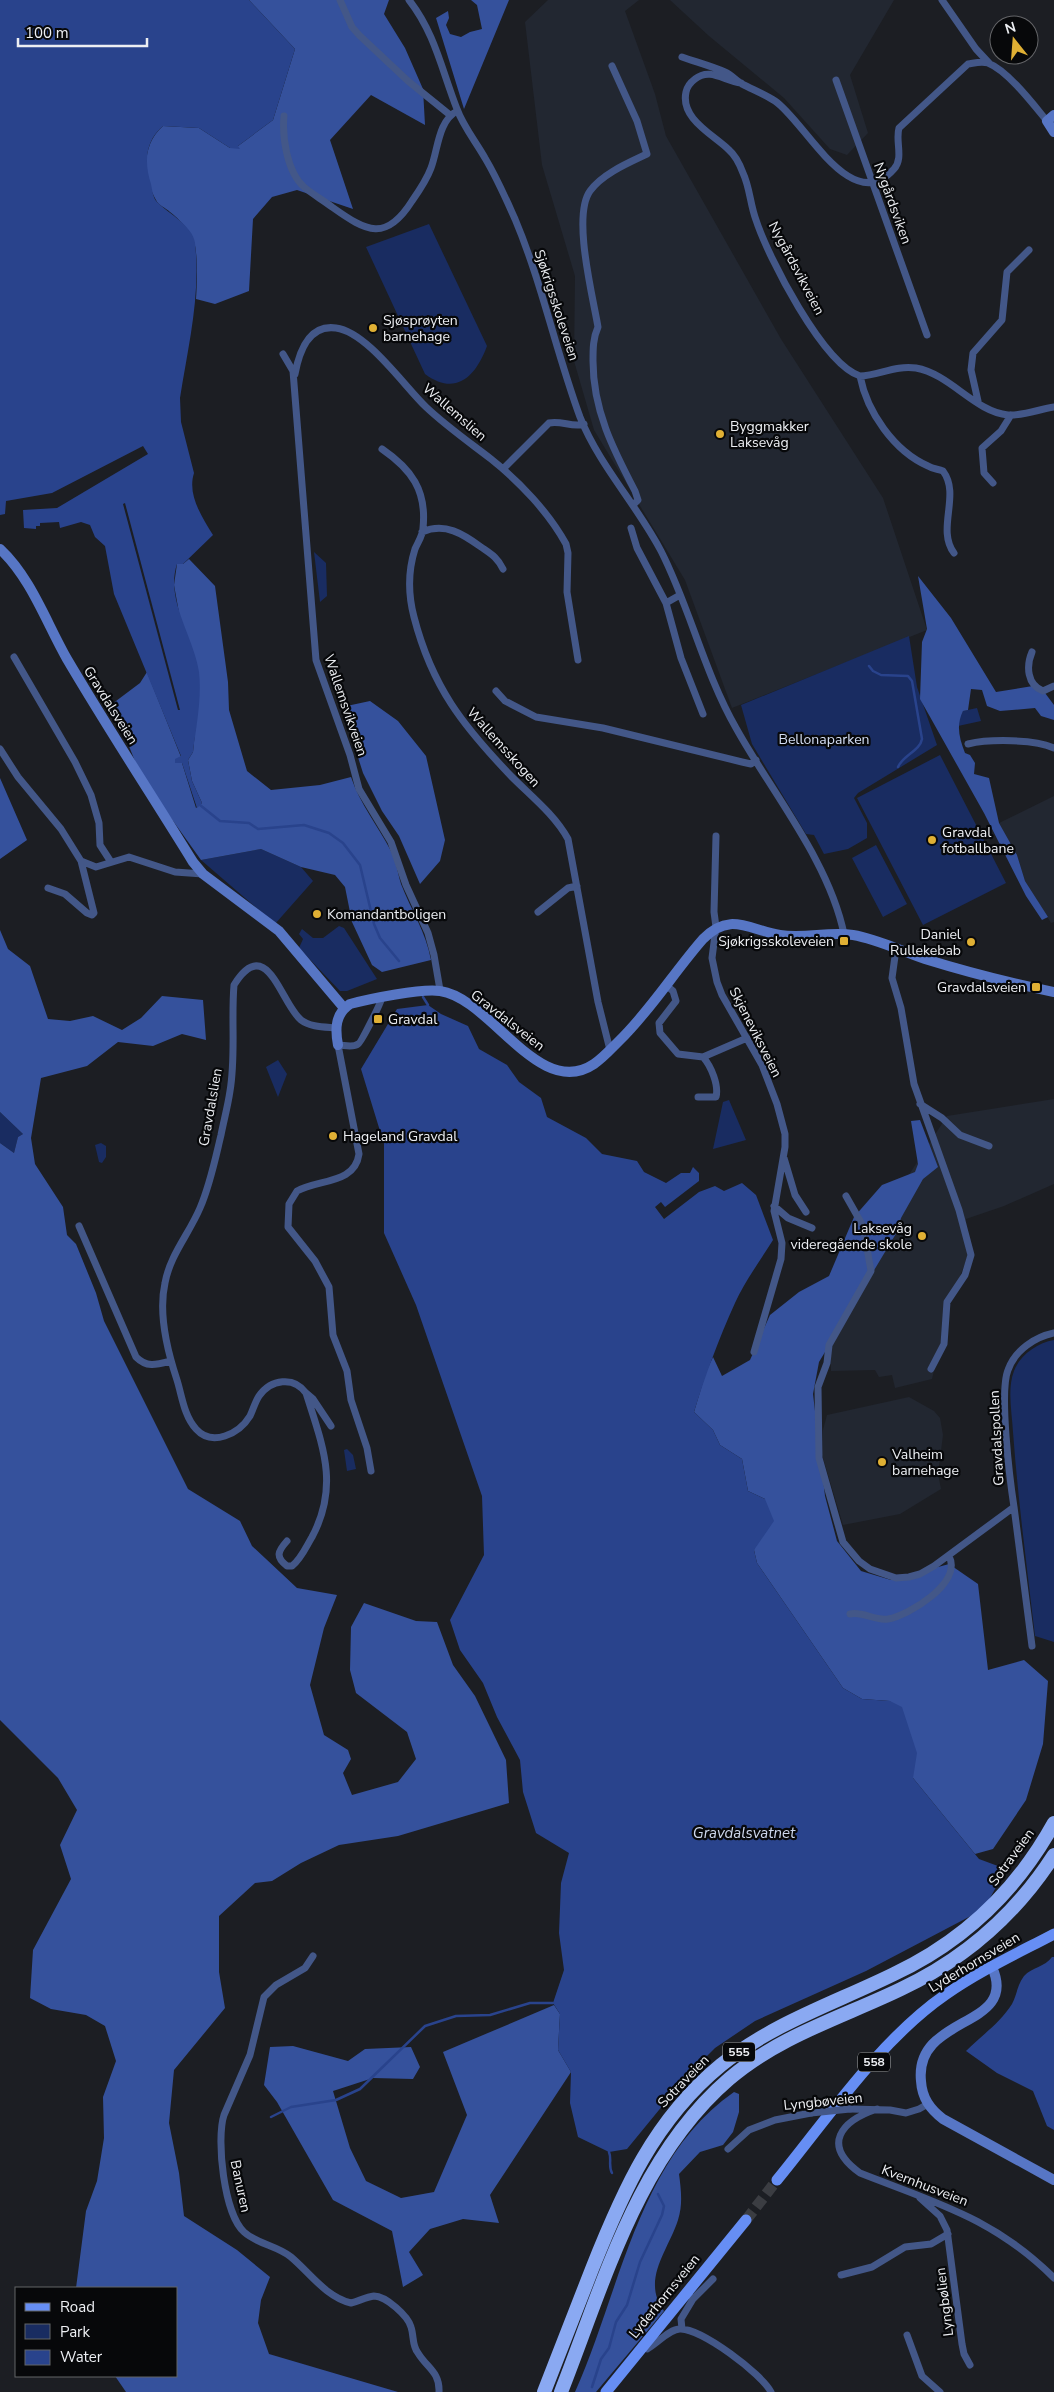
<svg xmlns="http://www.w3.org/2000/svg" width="1054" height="2392" viewBox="0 0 1054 2392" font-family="'Nunito Sans',sans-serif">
	<rect width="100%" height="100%" fill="#1c1e23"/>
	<!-- built -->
	<path fill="#222731" d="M548 0H639L625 11 655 94 666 136 781 339 883 498 927 630 732 708 685 580 594 430 574 361 575 276 542 165 525 22Z
		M670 0H894L850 75 868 133 847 155 830 149 784 98 709 36Z
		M1054 796V922L1051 923 1025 881 1017 855 999 823Z
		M1054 1099V1184L1004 1206 966 1219 969 1253 952 1297 932 1379 895 1388 892 1375 879 1377 875 1370 831 1371 830 1329 903 1184 947 1116Z
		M909 1397 934 1411 940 1418 943 1435 938 1474 941 1489 900 1514 843 1525 822 1455 823 1430 827 1415Z"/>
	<!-- green -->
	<path fill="#192c61" d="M429 224 487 346C476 376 456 397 425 374L366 247Z
		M314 552 326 563 327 596 320 602Z
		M909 636 917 687 937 745 858 793 854 798 867 823V838L848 849 824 854 814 835 806 834 752 744 741 705Z
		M977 708 981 721 958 726V720L963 711Z
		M940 755 1006 883 923 925 857 798Z
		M876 845 907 904 883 917 852 858Z
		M261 849 301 867 313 881 275 924 201 860Z
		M339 926 344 928 377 979 347 991H340L299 948 303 939 299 934 302 929 313 938H323Z
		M278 1060 287 1074 278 1097 266 1067Z
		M729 1100 746 1140 713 1149 723 1102Z
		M0 1112 23 1134 18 1137 14 1153 0 1143Z
		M101 1143 106 1146V1157L102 1163 99 1162 95 1145Z
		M1054 1340V1642L1035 1636C1027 1568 1018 1500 1013 1432 1012 1413 1007 1389 1014 1371 1020 1355 1037 1343 1054 1340Z
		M347 1449 353 1455 356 1469 347 1471 344 1450Z"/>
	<!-- forest -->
	<path fill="#35519c" d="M249 0H389L384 14 405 48 423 89 425 125 371 95 330 140 353 209 297 190 272 197 253 219 249 291 215 304 196 299C197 288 198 252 194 242 191 231 179 219 170 212 166 208 158 205 156 200 142 176 142 144 163 126L199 128 230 148 238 146 273 120 295 49Z
		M471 0H509L464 109 436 18 448 11 449 18 446 25 450 34 461 37 470 32 482 29 477 5Z
		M189 559 215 586 228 682 229 710 247 771 271 790 320 785 351 777C360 804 378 826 391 851 396 861 398 874 401 884 411 910 426 932 431 960L382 972 372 965 352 922 345 887 335 875 301 867 261 849 201 860 141 776 112 704 140 683 147 672 181 757 175 763H182L196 808 202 803 192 781 188 760 193 752 197 712 174 585 177 564H183Z
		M918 576 951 618 996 692 1039 685 1054 705V720L1041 716 1035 708 1000 711 987 706 982 690 971 689 968 710 963 711C956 725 959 738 965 753L970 755 975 763 974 774 989 778 999 823 1017 855 1025 881 1048 917 1042 920 1026 896 984 813 920 699 922 642 927 629Z
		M370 701 398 721 426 756 445 840 440 861 420 884 399 836 382 811 363 773 342 707Z
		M0 778 27 840 0 859Z
		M0 930 8 949 30 966 48 1019 70 1021 93 1016 122 1030 141 1018 162 996 203 1000 206 1040 182 1034 153 1046 118 1042 87 1066 41 1078 31 1138 35 1164 63 1207 67 1235 76 1244 96 1293 104 1321 188 1489 240 1521 252 1546 297 1588 337 1595 324 1628 310 1685 324 1735 348 1750 351 1759 343 1773 352 1795 398 1782 416 1759 407 1732 356 1693 350 1670 351 1627 364 1603 416 1621 437 1622 453 1665 475 1696 506 1760 509 1803 398 1836 339 1845 301 1863 272 1881 255 1883 219 1916V1972L225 2008 174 2070 169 2123 179 2173 184 2216 237 2250 270 2277 261 2300 258 2323 269 2354 398 2392H126L115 2376H176V2288H76L86 2211 97 2181 104 2138 103 2097 116 2061 105 2026 86 2015 51 2009 30 1998 33 1950 71 1879 60 1845 77 1810 58 1778 0 1720V1143L14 1153 18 1137 23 1134 0 1112Z
		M920 1120 938 1167 923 1179 901 1218 897 1232 819 1362 813 1394 825 1496 837 1541 861 1571 891 1580 949 1564 978 1584 988 1670 1024 1660 1048 1681 1043 1744 1026 1800 993 1849 975 1854 913 1778 890 1701 862 1699 843 1688 757 1563 754 1550 765 1499 748 1491 742 1459 720 1445 713 1430 694 1412 706 1372 713 1357 722 1376 750 1360 770 1315 799 1292 829 1276 854 1217 882 1185 915 1172 918 1164 911 1121Z
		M554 2005 560 2014 558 2050 571 2072 490 2195 499 2223 463 2219 430 2229 409 2252 423 2275 403 2287 392 2231 333 2200 277 2102 264 2085 270 2047 293 2046 348 2061 365 2049 411 2047 420 2067 413 2079 373 2078 333 2091 350 2148 366 2181 401 2198 434 2192 467 2115 443 2052Z
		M734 2092 739 2094V2112L733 2132 723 2145 700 2152 679 2174C681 2189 683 2205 678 2220 668 2251 641 2280 664 2311L596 2392H575C620 2292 638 2158 734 2092Z"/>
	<!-- water -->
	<path fill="#29438c" d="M0 0H249L295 49 273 120 238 146 240 149 230 148 199 128 163 126C145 141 144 163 151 184 152 189 153 198 157 202 168 213 193 226 195 243 201 295 188 347 180 398L181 422 194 473C187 495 202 517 213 535L183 564H177C165 600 194 637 199 672 202 698 196 727 193 752L188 760 192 781 202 803 197 808 182 763H175V759L181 756 114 594 105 546 95 537 90 525 81 522 60 528 59 522 40 523V526H36V529L24 528 23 510 57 508 148 454 143 446 52 493 6 501 5 514 0 515Z
		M428 1005 441 1014 468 1026 479 1049 507 1065 519 1082 541 1098 547 1117 586 1138 602 1154 637 1161 644 1172 666 1183 681 1173H690L693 1167 699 1173V1181L665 1207 661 1202 655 1207 664 1219 699 1192 715 1186 724 1191 742 1183 756 1195 773 1240C760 1261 745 1281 735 1303 719 1338 705 1376 694 1412L713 1430 720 1445 742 1459 748 1491 765 1499 774 1521 754 1550 757 1563 843 1688 862 1699 890 1701 902 1707 917 1753 913 1778 979 1859 1006 1869 984 1909 866 1971 755 2021 715 2048 686 2077 627 2149 609 2152 578 2137 570 2103 571 2072 558 2050 560 2014 553 2003 564 1970 559 1933 561 1883 569 1853 536 1833 523 1792 520 1760 497 1717 483 1683 460 1650 450 1620 484 1555 482 1496 416 1305 384 1233V1144L361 1069 397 1009Z
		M1052 1957H1054V2130L1047 2126 1033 2091 997 2073 966 2051C981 2036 1000 2023 1012 2004 1017 1995 1017 1985 1024 1976 1032 1967 1045 1967 1052 1957Z"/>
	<!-- pier -->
	<path fill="#1c1e23" d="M125 503 180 710H178L123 504Z"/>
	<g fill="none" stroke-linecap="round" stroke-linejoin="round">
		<!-- stream -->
		<path stroke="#29438c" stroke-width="2.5" d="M869 666 873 671 881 675 908 676 912 681 922 739C920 751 903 755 898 767
			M200 805 220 821 249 823 258 829 304 825 329 833 343 843 360 865 374 924 380 938 399 961
			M423 997 428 1005
			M271 2117 291 2107 336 2100 360 2089 425 2026 456 2016 490 2015 530 2003H553
			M609 2152C612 2159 608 2166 612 2173
			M592 2387 601 2359 609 2348 616 2322 627 2305 640 2262 662 2215 664 2206 658 2194"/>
		<!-- primary-tunnel -->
		<path stroke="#3b3d42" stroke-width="11" stroke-dasharray="11 5.5" stroke-linecap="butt" d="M746 2220 777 2180"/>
		<!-- street -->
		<path stroke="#435788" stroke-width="7" d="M340 0 352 27 359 35 408 81 450 115
			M409 0C435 33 442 71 457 109 463 126 476 142 485 158 497 178 506 199 515 219 542 283 556 352 580 417 599 465 637 505 661 551 690 608 704 672 736 728 772 793 829 861 844 934
			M942 0 976 49 989 63
			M682 57C696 62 711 66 725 72 732 75 737 82 744 85 754 90 766 95 775 101 805 121 851 218 894 169 904 158 895 141 899 128L968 64C975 63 981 61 988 63 1008 71 1033 104 1047 121
			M612 66 637 121 647 154C628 163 602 174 590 191 572 216 593 297 598 327 593 338 593 349 593 361 593 410 613 449 635 491L638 500 633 505
			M836 80 927 335
			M741 83C724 81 710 67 695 79 691 82 687 87 686 92 680 119 714 135 729 150 735 155 740 165 743 173 750 188 750 204 756 220 768 257 823 364 860 376 879 375 896 365 916 368 950 374 975 412 1008 415 1023 416 1040 409 1054 407
			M284 116C282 137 287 172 304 187 312 194 323 200 332 207 367 232 386 242 412 201 419 191 427 179 431 168 438 150 438 121 457 111
			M283 354 293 371 316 660 350 755 359 789 391 842 406 885 428 933 434 955 440 990
			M295 374C299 353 308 324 336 328 367 332 404 386 426 407 446 426 469 442 491 459 520 482 549 513 566 544L568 553 567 592 578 660
			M860 376C867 412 894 451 928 466 933 469 938 469 943 471 961 495 936 529 954 553
			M978 401 971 370 973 353 1002 320 1007 272 1029 250
			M382 449C411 469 427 490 423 528 423 535 418 542 415 549 408 571 408 594 414 617 432 687 463 726 512 777 531 796 555 815 568 839L598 1002 610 1050
			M503 469 549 423C561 420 573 428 584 424
			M993 483 984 473 982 448 1001 431 1011 415
			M631 528 637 548 666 603 680 595
			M422 532C445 522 463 534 481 547 491 554 497 557 503 569
			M666 603 681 658 703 714
			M1032 652C1026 666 1027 685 1043 691L1054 686
			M14 657 75 762 91 795 99 823 100 845 111 862
			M496 691 505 701 536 717 603 728 742 762 751 764 756 760
			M968 744C989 739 1035 739 1054 748
			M0 749 18 777 61 829 81 861 96 867 129 857 175 872 203 874
			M716 836 714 912 716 927 712 958 717 982 722 995 762 1065 777 1104 785 1134V1147L774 1211 782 1243 781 1259 754 1352
			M48 888 65 894 87 913 92 915 94 913 81 861
			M538 912 568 888 577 886
			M896 949 892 978 901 1008 914 1084 959 1210 971 1255 965 1275 947 1302 944 1344 931 1369
			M667 986 673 991 676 1001 659 1023 660 1033 678 1054 703 1057C711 1066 719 1085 716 1097H698
			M703 1057 747 1038
			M920 1104 942 1118 960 1135 989 1146
			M784 1158 795 1195 806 1212
			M846 1196 863 1226 871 1271 829 1345 827 1363 818 1387 819 1458 843 1542 859 1561 870 1569 896 1578 909 1577 920 1574 934 1566 1014 1507C1010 1481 999 1392 1008 1370 1015 1350 1035 1337 1054 1333
			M774 1206 788 1218 812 1228
			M79 1226 136 1357C147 1368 156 1365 171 1361
			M306 1393 313 1399 331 1426
			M371 1471 367 1448 351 1400 347 1371 333 1335 329 1287 315 1261 288 1227 289 1204 297 1191C319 1179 355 1184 359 1154L338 1045C344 1045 353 1048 358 1044 361 1043 382 1001 382 997
			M1014 1507 1032 1646
			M287 1541C278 1551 275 1557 287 1566H292C301 1559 306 1547 312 1537 340 1485 322 1444 306 1393 294 1376 271 1379 259 1396 255 1402 253 1410 250 1416 239 1434 212 1447 196 1429 184 1416 182 1396 177 1380 167 1350 158 1314 165 1283 170 1255 189 1234 200 1208 210 1185 215 1160 221 1135 224 1120 228 1105 230 1091 236 1056 231 1019 234 985 267 932 281 1004 301 1020 310 1027 324 1027 335 1028
			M850 1614C863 1611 874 1621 888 1619 909 1615 963 1583 949 1556
			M313 1956 305 1968 276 1985 264 1997 250 2055 224 2115C216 2139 224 2214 244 2232 257 2244 278 2246 291 2257 310 2273 326 2297 351 2303 359 2301 366 2297 374 2296 386 2296 408 2316 411 2327 414 2336 412 2346 418 2353 427 2368 440 2372 439 2392
			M850 2109 890 2110 906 2113 919 2109 928 2104
			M877 2109C841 2121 821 2145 860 2173 936 2203 994 2218 1054 2278
			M728 2149 749 2130 775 2120 811 2113
			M920 2198 940 2216 947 2230 962 2344 964 2354 970 2365
			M841 2275 872 2267 905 2247 931 2244 948 2234
			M693 2299 713 2279
			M682 2329 681 2319 693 2299 686 2292
			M907 2335 922 2376 940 2392
			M643 2346 647 2349C657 2344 669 2329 680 2329 701 2328 762 2374 771 2392"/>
		<!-- secondary -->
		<path stroke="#5776c5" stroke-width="10" d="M1054 115 1047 121 1054 132
			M0 549C31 578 46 622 67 659 107 727 151 794 193 862L203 874 279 931 344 1008
			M338 1045C335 1029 335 1014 350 1004 369 999 422 988 440 991 491 998 539 1101 594 1064 603 1058 611 1049 619 1041 651 1010 674 972 703 939 730 911 749 930 780 935 805 939 829 931 853 935 877 939 901 951 925 959 967 972 1010 983 1054 992
			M992 1967C1020 2029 914 2014 921 2081 922 2098 930 2109 943 2119L1054 2180"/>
		<!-- primary -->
		<path stroke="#668ef4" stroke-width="11" d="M777 2180C827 2119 880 2040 945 1995 979 1971 1018 1953 1054 1934
			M606 2392 746 2220"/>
		<!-- highway -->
		<path stroke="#8aa9f2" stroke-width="14" d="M544 2392C560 2351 576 2310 592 2269 623 2191 654 2120 721 2065 773 2023 835 2003 894 1974 964 1941 1017 1890 1054 1823
			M561 2392C604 2283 637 2158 729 2079 779 2036 843 2017 901 1989 965 1959 1016 1914 1054 1855"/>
		<!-- street-bridge -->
		<path stroke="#435788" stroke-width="7" d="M811 2113 850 2109"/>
	</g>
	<!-- markers -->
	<g fill="#e0b034" stroke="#07080a" stroke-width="2">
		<circle cx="373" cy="328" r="5"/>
		<circle cx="720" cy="434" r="5"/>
		<circle cx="932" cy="840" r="5"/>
		<circle cx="317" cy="914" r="5"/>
		<rect x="839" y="936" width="10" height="10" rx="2.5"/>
		<circle cx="971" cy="942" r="5"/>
		<rect x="1031" y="982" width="10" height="10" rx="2.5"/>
		<rect x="373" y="1014" width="10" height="10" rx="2.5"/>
		<circle cx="333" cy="1136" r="5"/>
		<circle cx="922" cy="1236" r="5"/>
		<circle cx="882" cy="1462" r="5"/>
	</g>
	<g text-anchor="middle" stroke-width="4.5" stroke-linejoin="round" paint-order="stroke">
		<!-- shield labels -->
		<g fill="#07080a" stroke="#a8aaad" stroke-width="1">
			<rect x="723" y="2042.5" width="32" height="19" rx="4"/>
			<rect x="858" y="2052.5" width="32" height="19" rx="4"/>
		</g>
		<g font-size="12" font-weight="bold" fill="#edeff3">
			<text x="739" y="2056">555</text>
			<text x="874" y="2066">558</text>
		</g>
		<!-- street labels -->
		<g font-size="14" fill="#edeff3" stroke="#07080a">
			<text transform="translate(893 203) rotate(70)" y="5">Nygårdsviken</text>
			<text transform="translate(797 268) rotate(62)" y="5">Nygårdsvikveien</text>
			<text transform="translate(557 305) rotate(72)" y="5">Sjøkrigsskoleveien</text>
			<text transform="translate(455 412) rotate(41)" y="5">Wallemslien</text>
			<text transform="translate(111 705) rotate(58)" y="5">Gravdalsveien</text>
			<text transform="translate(346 705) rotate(71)" y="5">Wallemsvikveien</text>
			<text transform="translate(504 747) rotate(48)" y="5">Wallemsskogen</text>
			<text transform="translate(508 1020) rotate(38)" y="5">Gravdalsveien</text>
			<text transform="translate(756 1032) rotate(63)" y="5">Skjeneviksveien</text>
			<text transform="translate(210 1107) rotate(-80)" y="5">Gravdalslien</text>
			<text transform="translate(996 1438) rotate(-93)" y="5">Gravdalspollen</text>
			<text transform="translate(1011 1857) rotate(-54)" y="5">Sotraveien</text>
			<text transform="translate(974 1962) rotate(-31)" y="5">Lyderhornsveien</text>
			<text transform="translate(683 2081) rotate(-46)" y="5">Sotraveien</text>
			<text transform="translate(823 2101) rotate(-6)" y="5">Lyngbøveien</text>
			<text transform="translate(925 2185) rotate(21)" y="5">Kvernhusveien</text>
			<text transform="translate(241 2186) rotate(78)" y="5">Banuren</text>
			<text transform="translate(664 2296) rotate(-51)" y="5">Lyderhornsveien</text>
			<text transform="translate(944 2302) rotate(-97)" y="5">Lyngbølien</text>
		</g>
		<!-- poi labels -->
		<g font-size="14" fill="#edeff3" stroke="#07080a" text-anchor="start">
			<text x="383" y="325">Sjøsprøyten<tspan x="383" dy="16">barnehage</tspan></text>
			<text x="730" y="431">Byggmakker<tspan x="730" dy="16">Laksevåg</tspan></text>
			<text x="942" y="837">Gravdal<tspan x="942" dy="16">fotballbane</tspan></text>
			<text x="327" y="919">Komandantboligen</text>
			<text x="961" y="939" text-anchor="end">Daniel<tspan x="961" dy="16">Rullekebab</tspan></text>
			<text x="834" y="946" text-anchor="end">Sjøkrigsskoleveien</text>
			<text x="1026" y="992" text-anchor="end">Gravdalsveien</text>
			<text x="388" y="1024">Gravdal</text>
			<text x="343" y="1141">Hageland Gravdal</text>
			<text x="912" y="1233" text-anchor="end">Laksevåg<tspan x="912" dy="16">videregående skole</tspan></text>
			<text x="892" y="1459">Valheim<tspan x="892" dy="16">barnehage</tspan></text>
		</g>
		<!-- park labels -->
		<g font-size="14" fill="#d3ddf3" stroke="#07080a">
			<text x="824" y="744">Bellonaparken</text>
		</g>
		<!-- water labels -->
		<g font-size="15" font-style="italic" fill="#ced8ed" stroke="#07080a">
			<text x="744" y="1838">Gravdalsvatnet</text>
		</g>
	</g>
	<!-- legend -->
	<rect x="15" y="2287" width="162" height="90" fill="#07080a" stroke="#636467"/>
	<rect x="25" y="2303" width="25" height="8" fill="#668ef4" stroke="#636467"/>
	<text x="60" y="2312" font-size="15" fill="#edeff3">Road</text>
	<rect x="25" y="2324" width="25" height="15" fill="#192c61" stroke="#636467"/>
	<text x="60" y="2337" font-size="15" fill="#edeff3">Park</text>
	<rect x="25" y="2350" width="25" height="15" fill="#29438c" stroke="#636467"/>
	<text x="60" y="2362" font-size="15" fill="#edeff3">Water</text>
	<!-- north arrow -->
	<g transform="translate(1014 40) rotate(343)"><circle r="24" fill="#07080a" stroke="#636467"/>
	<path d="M0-4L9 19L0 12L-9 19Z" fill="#e0b034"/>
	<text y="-8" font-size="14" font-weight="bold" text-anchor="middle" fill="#edeff3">N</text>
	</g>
	<!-- scale -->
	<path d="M18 38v8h129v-8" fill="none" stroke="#edeff3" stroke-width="2.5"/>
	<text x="25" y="38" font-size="15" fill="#edeff3" stroke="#07080a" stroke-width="4" paint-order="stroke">100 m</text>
</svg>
